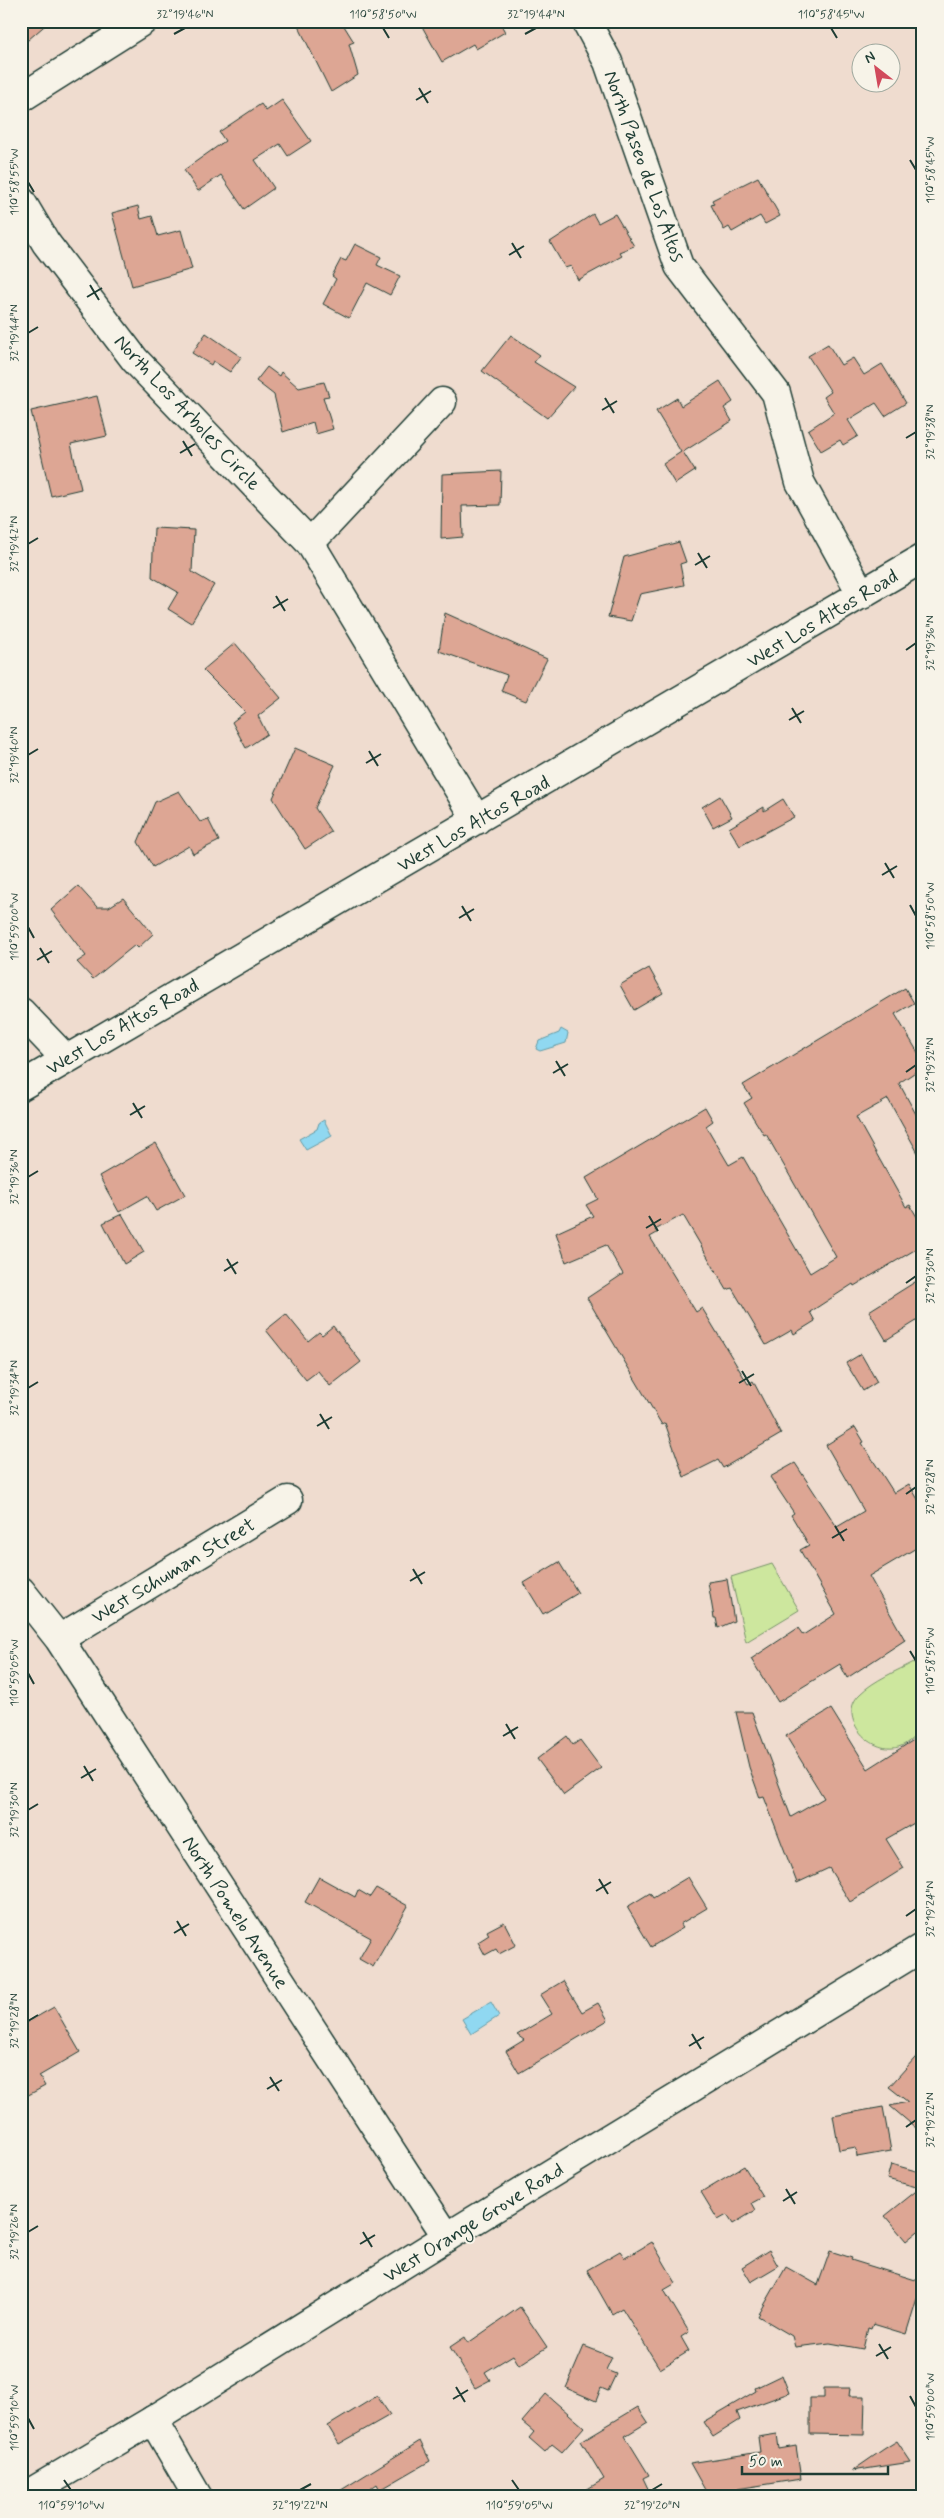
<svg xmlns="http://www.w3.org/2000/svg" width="944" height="2518" viewBox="0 0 944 2518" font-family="Mynerve,sans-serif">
	<rect width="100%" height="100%" fill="#efdccf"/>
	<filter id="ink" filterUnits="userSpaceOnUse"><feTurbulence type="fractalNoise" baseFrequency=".02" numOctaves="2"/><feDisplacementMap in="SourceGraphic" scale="10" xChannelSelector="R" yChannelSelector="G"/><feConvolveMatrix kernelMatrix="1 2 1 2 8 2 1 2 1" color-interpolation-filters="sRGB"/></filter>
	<g filter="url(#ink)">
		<!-- green -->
		<path fill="#cde79e" stroke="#769269" d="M772 1564 799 1610 746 1642 731 1577Z
			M914 1662 923 1677V1730C916 1734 909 1743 901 1746 873 1758 835 1717 860 1694 874 1680 897 1671 914 1662Z"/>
		<!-- water -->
		<path fill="#90d8f1" stroke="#639aa5" d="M561 1029 568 1033 566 1043 540 1051 536 1049 539 1041 559 1033Z
			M324 1120 332 1136 306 1150 299 1139 317 1129 319 1123Z
			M491 2002 499 2016 471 2034 462 2019Z"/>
		<!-- building -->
		<path fill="#dda694" stroke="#1f3d34" d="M21 21H50L21 46Z
			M296 21H341L354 42 349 44 358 75 331 92Z
			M419 21H499L505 32 476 49 473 44 442 62Z
			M282 100 311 141 288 156 280 144 255 160 274 188 244 209 221 175 198 191 184 170 225 141 219 132 261 104 266 111Z
			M758 177 780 216 765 224 760 216 732 232 729 227 724 230 711 205 714 204 712 200Z
			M138 206 141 219 152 216 158 236 181 230 192 269 132 286 112 213Z
			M593 214 598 223 615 214 634 246 619 252 622 256 578 280 571 266 565 268 550 242Z
			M355 244 381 257 377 265 400 276 390 295 367 283 349 318 323 304 336 279 332 276 341 259 346 261Z
			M206 333 241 357 230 372 213 361 211 365 192 353Z
			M511 335 540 355 534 362 574 387 547 418 482 371Z
			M828 344 841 365 853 358 864 375 882 364 906 403 885 416 876 403 848 420 858 436 843 445 840 440 821 451 808 430 834 413 824 397 831 392 808 356Z
			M267 367 279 376 281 372 299 388 324 382 329 396 323 397 333 429 316 434 313 422 283 432 274 395 256 381Z
			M720 381 733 402 724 408 732 421 683 452 695 471 675 484 663 464 681 452 656 411 677 398 681 406Z
			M97 396 107 436 71 444 81 489 51 496 31 411Z
			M501 471 500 505 462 506 463 537 441 539 442 474Z
			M154 528 194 530 192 572 214 585 191 623 168 609 178 592 152 577Z
			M679 542 686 562 680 564 684 585 640 594 631 621 608 617 624 557Z
			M445 613 547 659 526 701 501 691 507 675 439 651Z
			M235 643 281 698 258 716 267 734 246 748 232 722 245 712 203 670Z
			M295 748 335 765 315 808 331 832 305 849 273 798Z
			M179 791 200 822 208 819 219 841 193 854 189 846 153 867 138 842 155 802Z
			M720 796 732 817 713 827 702 807Z
			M783 799 794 817 740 846 729 828 764 807V811Z
			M78 886 97 907H109L123 898 153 934 138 948 135 945 93 979 77 962 86 956 51 910Z
			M649 968 663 993 634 1010 620 985Z
			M905 988 914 1003 895 1014 923 1061V1067L899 1083 917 1116 923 1113V1162L888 1099 856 1117 906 1207 910 1205 923 1227V1245L854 1286 853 1284 810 1312 815 1321 794 1334 792 1330 766 1345 732 1288 727 1290 683 1215 655 1230 657 1233 650 1237 696 1312 702 1308 748 1384 753 1381 781 1434 723 1468 718 1460 684 1477 665 1423 662 1425 587 1298 623 1274 606 1245 566 1262 556 1233 593 1216 586 1205 598 1199 586 1178 705 1107 713 1121 706 1126 729 1165 743 1157 810 1273 836 1257 766 1134 764 1135 744 1103 752 1098 743 1085Z
			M156 1143 185 1195 156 1211 147 1196 119 1212 99 1176Z
			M122 1214 144 1252 124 1264 103 1223Z
			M923 1277V1317L886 1340 869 1311Z
			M286 1314 308 1341 319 1332 322 1335 333 1326 361 1362 330 1386 318 1371 306 1380 266 1330Z
			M861 1354 877 1382 863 1391 846 1363Z
			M855 1427 864 1442 862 1443 894 1493 909 1484 923 1508V1544L869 1576 905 1640 847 1678 840 1664 778 1702 751 1659 798 1628 803 1635 836 1614 800 1550 809 1545 791 1515 794 1513 770 1477 795 1463 837 1527 864 1511 826 1445Z
			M559 1562 578 1593 543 1614 524 1583Z
			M727 1579 734 1621 718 1628 716 1618H714L708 1582Z
			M831 1709 868 1769 923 1734V1818L886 1839 904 1868 850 1902 829 1868 797 1883 764 1797 760 1798 749 1767 736 1712H752L791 1817 824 1798 786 1736Z
			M567 1736 573 1745 580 1740 601 1768 564 1795 537 1759Z
			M319 1877 355 1897 358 1890 370 1897 376 1888 408 1906 373 1967 359 1959 371 1938 305 1902Z
			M688 1877 707 1908 680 1924 683 1928 651 1947 627 1907 650 1893 653 1898Z
			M504 1922 516 1945 499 1954 496 1949 485 1955 478 1942 489 1935 487 1931Z
			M563 1981 582 2012 598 2003 608 2020 519 2073 506 2051 524 2040 517 2035 552 2014 540 1995Z
			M54 2007 80 2052 39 2076 45 2086 21 2099V2026Z
			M923 2049V2134L890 2106 908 2102 889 2087Z
			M883 2107 891 2151 857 2157 856 2147 839 2150 833 2116Z
			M891 2164 923 2173V2227L906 2241 885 2216 920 2188 887 2179Z
			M744 2166 763 2197 752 2203 756 2210 733 2224 727 2215 718 2220 701 2192Z
			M652 2242 676 2283 664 2290 689 2332 681 2337 689 2351 660 2369 622 2308 612 2314 587 2270 620 2251 625 2258Z
			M769 2250 778 2266 751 2282 742 2267Z
			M830 2251 852 2258 851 2260 922 2282 906 2334 873 2324 871 2329 868 2328 863 2349 830 2343 795 2347 792 2336 758 2316 786 2267 818 2285Z
			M520 2307 547 2347 519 2365 513 2355 485 2372 490 2380 475 2388 450 2347 465 2337 468 2343Z
			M584 2346 612 2357 606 2370 616 2374 608 2391 601 2388 596 2401 566 2388Z
			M782 2375 789 2393 737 2412 740 2420 713 2437 703 2422 756 2391 755 2388Z
			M824 2388H850L849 2396H865L864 2435 810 2434V2398H824Z
			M546 2394 584 2427 562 2452 552 2444 545 2452 529 2438 534 2432 522 2422Z
			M377 2396 390 2415 339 2444 328 2426Z
			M638 2407 648 2422 625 2436 649 2475 643 2478 652 2497H574L604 2479 581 2441Z
			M777 2434 779 2449 796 2446 801 2479 730 2490 734 2497H709L690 2463 760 2452 758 2437Z
			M420 2441 430 2461 380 2490 377 2484 359 2497H330Z
			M897 2441 911 2462 852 2471 884 2449Z"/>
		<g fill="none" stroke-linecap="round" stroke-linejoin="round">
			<defs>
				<path id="minor" d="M586 21 608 62 679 266 776 393 800 482 862 595
					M21 98 143 21
					M21 201 46 243 135 360 310 543 477 820
					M310 543 442 402
					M21 1012 66 1059
					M21 1086 923 558
					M21 1591 59 1639 447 2237
					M59 1639 288 1500
					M153 2420 198 2497"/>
				<path id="major" d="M23 2497 153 2420 447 2237 923 1947"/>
			</defs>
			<!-- minor casing -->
			<use href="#minor" stroke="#1f3d34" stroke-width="31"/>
			<!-- major casing -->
			<use href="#major" stroke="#1f3d34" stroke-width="31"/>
			<!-- minor -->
			<use href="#minor" stroke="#f7f3e8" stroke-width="28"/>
			<!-- major -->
			<use href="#major" stroke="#f7f3e8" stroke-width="28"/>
		</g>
	</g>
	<!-- ticks -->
	<path fill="none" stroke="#1f3d34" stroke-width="2" d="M383 28 389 38M831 28 837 38M174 34 185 28M525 34 536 28M419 88 428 103M416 100 431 91M910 160 916 170M28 182 34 192M512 243 521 258M509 255 524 246M90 285 99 300M87 297 102 288M28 333 38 327M605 398 614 413M602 410 617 401M906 438 916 432M183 441 192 456M180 453 195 444M28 544 38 538M698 553 707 568M695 565 710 556M276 596 285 611M273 608 288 599M906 650 916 643M792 708 801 723M789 720 804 711M369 751 378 766M28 755 38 749M366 763 381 754M885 863 894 878M882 875 897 866M910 905 916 916M462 906 471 921M459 918 474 909M28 927 34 938M40 948 49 963M37 960 52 951M556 1061 565 1076M906 1072 916 1065M553 1073 568 1064M133 1103 142 1118M130 1115 145 1106M28 1177 38 1171M649 1216 658 1231M646 1228 661 1219M227 1259 236 1274M224 1271 238 1262M906 1283 916 1276M742 1371 751 1386M739 1383 754 1374M28 1388 38 1382M320 1414 329 1429M317 1426 332 1417M906 1494 916 1487M835 1526 844 1541M832 1538 847 1529M413 1569 422 1584M410 1581 425 1572M910 1651 916 1661M28 1673 34 1684M506 1724 515 1739M503 1736 518 1727M84 1766 93 1781M81 1778 96 1769M28 1810 38 1804M599 1879 608 1894M596 1891 611 1882M906 1916 916 1909M177 1921 186 1936M174 1933 189 1924M28 2021 38 2015M692 2034 701 2049M689 2046 704 2037M270 2077 279 2091M267 2089 282 2080M906 2127 916 2120M786 2189 795 2204M783 2201 797 2192M28 2232 38 2226M363 2232 372 2247M360 2244 375 2235M879 2344 888 2359M876 2356 891 2347M456 2387 465 2402M910 2396 916 2407M453 2399 468 2390M28 2418 34 2429M64 2480 71 2490M512 2480 519 2490M300 2490 311 2484M652 2490 662 2484"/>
	<g text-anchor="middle" stroke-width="4" stroke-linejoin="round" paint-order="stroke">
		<!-- street labels -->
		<g font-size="20" fill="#1f3d34" stroke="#f7f3e8">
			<text transform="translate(645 166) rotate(70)" y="7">North Paseo de Los Altos</text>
			<text transform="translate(188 412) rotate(47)" y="7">North Los Arboles Circle</text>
			<text transform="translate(822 618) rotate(-31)" y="7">West Los Altos Road</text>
			<text transform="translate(473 823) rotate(-30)" y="7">West Los Altos Road</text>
			<text transform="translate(122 1026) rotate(-30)" y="7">West Los Altos Road</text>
			<text transform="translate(173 1570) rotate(-31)" y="7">West Schuman Street</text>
			<text transform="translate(236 1912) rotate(57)" y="7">North Pomelo Avenue</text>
			<text transform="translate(473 2222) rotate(-32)" y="7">West Orange Grove Road</text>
		</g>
	</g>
	<!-- margin -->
	<rect width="944" height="2518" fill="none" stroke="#f7f3e8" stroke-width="55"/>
	<!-- north arrow -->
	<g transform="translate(876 68) rotate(329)"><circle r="24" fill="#f7f3e8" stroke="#a1aaa0"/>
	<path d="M0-4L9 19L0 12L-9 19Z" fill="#d1495b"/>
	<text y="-8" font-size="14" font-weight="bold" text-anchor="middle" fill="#1f3d34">N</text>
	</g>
	<!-- scale -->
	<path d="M742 2466v8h146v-8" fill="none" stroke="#1f3d34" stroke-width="2.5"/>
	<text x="749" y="2466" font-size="15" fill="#1f3d34" stroke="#f7f3e8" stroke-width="4" paint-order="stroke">50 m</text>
	<rect x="28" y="28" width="888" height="2462" fill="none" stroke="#1f3d34" stroke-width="2"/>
	<g font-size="12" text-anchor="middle" fill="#1f3d34">
		<text x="185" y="18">32°19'46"N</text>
		<text x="383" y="18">110°58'50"W</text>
		<text x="536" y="18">32°19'44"N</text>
		<text x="831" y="18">110°58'45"W</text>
		<text transform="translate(930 170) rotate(-90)" y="4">110°58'45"W</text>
		<text transform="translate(14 182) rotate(-90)" y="4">110°58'55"W</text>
		<text transform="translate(14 333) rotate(-90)" y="4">32°19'44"N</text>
		<text transform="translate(930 432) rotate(-90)" y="4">32°19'38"N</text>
		<text transform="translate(14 544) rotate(-90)" y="4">32°19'42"N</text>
		<text transform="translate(930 643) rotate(-90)" y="4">32°19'36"N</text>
		<text transform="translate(14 755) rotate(-90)" y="4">32°19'40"N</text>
		<text transform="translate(930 916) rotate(-90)" y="4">110°58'50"W</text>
		<text transform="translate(14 927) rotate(-90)" y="4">110°59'00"W</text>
		<text transform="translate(930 1065) rotate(-90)" y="4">32°19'32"N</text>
		<text transform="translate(14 1177) rotate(-90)" y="4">32°19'36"N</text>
		<text transform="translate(930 1276) rotate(-90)" y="4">32°19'30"N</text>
		<text transform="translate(14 1388) rotate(-90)" y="4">32°19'34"N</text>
		<text transform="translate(930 1487) rotate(-90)" y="4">32°19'28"N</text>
		<text transform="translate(930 1661) rotate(-90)" y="4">110°58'55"W</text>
		<text transform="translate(14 1673) rotate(-90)" y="4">110°59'05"W</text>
		<text transform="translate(14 1810) rotate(-90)" y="4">32°19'30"N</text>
		<text transform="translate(930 1909) rotate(-90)" y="4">32°19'24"N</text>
		<text transform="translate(14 2021) rotate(-90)" y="4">32°19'28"N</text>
		<text transform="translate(930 2120) rotate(-90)" y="4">32°19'22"N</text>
		<text transform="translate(14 2232) rotate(-90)" y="4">32°19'26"N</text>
		<text transform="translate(930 2407) rotate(-90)" y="4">110°59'00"W</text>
		<text transform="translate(14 2418) rotate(-90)" y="4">110°59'10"W</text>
		<text x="71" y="2509">110°59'10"W</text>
		<text x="300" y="2509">32°19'22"N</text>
		<text x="519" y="2509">110°59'05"W</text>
		<text x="652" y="2509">32°19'20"N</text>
	</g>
</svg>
